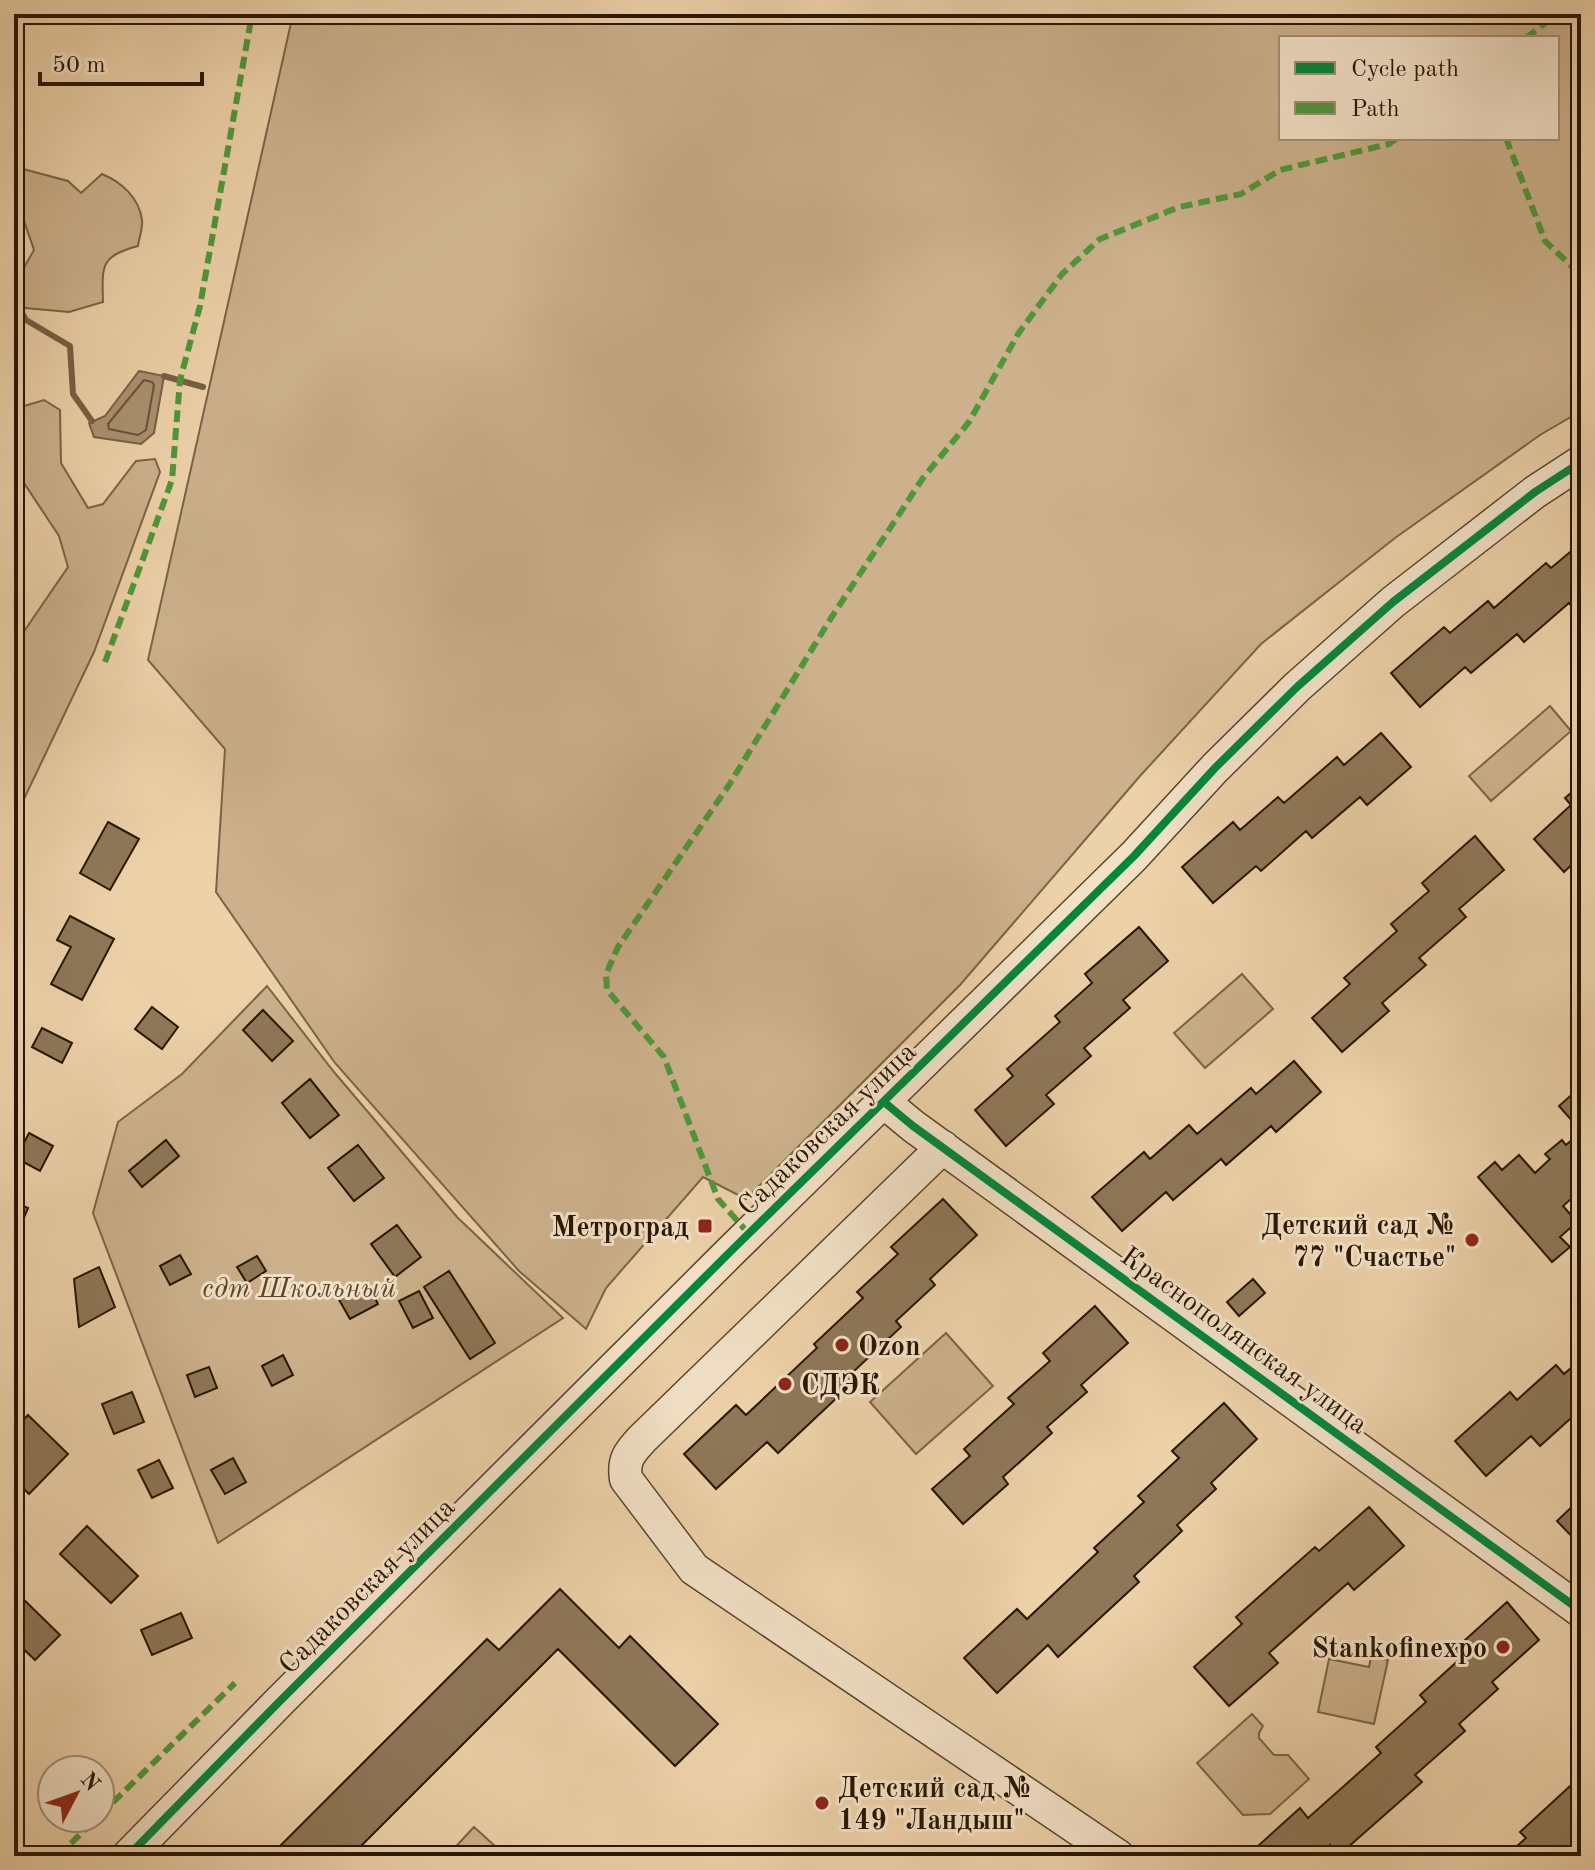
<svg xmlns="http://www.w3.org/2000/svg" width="1595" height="1870" viewBox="0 0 1595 1870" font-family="'Old Standard TT',serif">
	<rect width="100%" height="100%" fill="#edd1a9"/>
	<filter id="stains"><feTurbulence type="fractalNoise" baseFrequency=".0025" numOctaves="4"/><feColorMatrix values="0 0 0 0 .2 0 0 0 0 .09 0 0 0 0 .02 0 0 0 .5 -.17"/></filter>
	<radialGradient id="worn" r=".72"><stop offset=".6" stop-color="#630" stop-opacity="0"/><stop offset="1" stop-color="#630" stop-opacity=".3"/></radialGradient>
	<!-- green -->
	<path fill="#ccb18c" stroke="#7a6446" stroke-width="2" fill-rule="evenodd" d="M293 14H1581V411L1540 435 1395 538 1261 644 1140 776 960 985 746 1199 703 1177 606 1288 586 1329 519 1271 335 1063 216 892 225 749 148 660ZM1557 38V138H1281V38Z
		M23 169 68 181 81 193 102 174C121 182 139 197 142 220 143 228 139 238 138 246 100 256 102 266 103 302L69 312 14 307V276L21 273 34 250 24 221 14 203V176Z
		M44 400 60 410 61 463 88 508 103 504 136 461 155 459 160 472 94 652 14 820V646L68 567 59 536 22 480 14 439 24 406Z
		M1550 706 1571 731 1491 801 1469 776Z
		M1242 974 1273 1009 1205 1068 1174 1033Z
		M267 986 334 1072 457 1217 563 1318 218 1543 93 1213 118 1122 182 1074Z
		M946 1333 993 1386 916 1454 870 1402Z
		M1371 1657 1388 1660 1374 1724 1318 1712 1329 1659 1369 1667Z
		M1252 1714 1263 1726 1259 1733V1738L1274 1755H1288L1309 1779 1270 1814 1243 1815 1197 1763Z
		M474 1827 506 1856H447Z"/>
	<!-- water -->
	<path fill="#aa9170" stroke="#766043" stroke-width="2" d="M139 371 164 376 154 433 141 444 94 437 89 423 105 416Z"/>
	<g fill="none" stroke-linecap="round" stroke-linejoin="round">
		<!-- shore -->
		<path stroke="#695438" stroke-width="2" d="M144 380 152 382 154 385 146 430 138 435 109 429 108 424Z"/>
		<!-- stream -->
		<path stroke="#766043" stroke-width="6" d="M14 299 26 320 70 346 73 394 92 421
			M164 376 203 387"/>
	</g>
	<!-- building -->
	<path fill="#8e7758" stroke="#281600" stroke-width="2" d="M1581 543V604L1574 609 1569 603 1524 642 1517 634 1471 673 1465 667 1420 707 1391 673 1444 627 1450 633 1488 601 1494 608 1546 563 1551 568Z
		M1381 733 1411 767 1367 805 1360 797 1312 838 1306 831 1261 871 1256 866 1213 903 1182 867 1233 822 1240 830 1278 797 1284 803 1337 757 1344 765Z
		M1581 784V856L1564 872 1534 839 1571 805 1565 798Z
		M108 822 139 839 110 890 80 873Z
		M1475 836 1504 870 1459 909 1466 917 1419 958 1426 965 1382 1003 1389 1011 1342 1052 1312 1018 1350 984 1344 978 1397 931 1391 924 1429 891 1422 883Z
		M70 916 114 939 82 1000 51 984 71 947 57 940Z
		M1139 927 1168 961 1123 1000 1130 1008 1084 1048 1091 1056 1046 1095 1054 1104 1006 1146 975 1110 1013 1076 1007 1069 1060 1022 1055 1016 1092 983 1085 974Z
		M152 1007 178 1027 162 1049 135 1029Z
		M263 1010 293 1041 272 1061 243 1030Z
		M42 1028 72 1043 62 1063 32 1047Z
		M1294 1061 1321 1092 1276 1132 1271 1126 1226 1165 1221 1159 1173 1200 1166 1192 1122 1231 1092 1197 1144 1152 1150 1159 1189 1125 1197 1134 1251 1088 1256 1094Z
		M310 1079 339 1115 310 1138 282 1103Z
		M1577 1090 1581 1095V1131L1559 1106Z
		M1581 1132V1195L1579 1192 1563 1206 1577 1222 1560 1237 1570 1247 1552 1262 1478 1177 1495 1162 1502 1170 1519 1155 1535 1173 1550 1159 1545 1154 1562 1140 1566 1145Z
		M29 1133 53 1146 40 1171 16 1158Z
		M166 1140 179 1156 142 1187 129 1171Z
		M358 1145 384 1178 354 1201 328 1168Z
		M943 1199 977 1235 930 1279 935 1285 896 1321 901 1327 853 1372 858 1378 778 1453 767 1442 716 1489 684 1454 736 1405 746 1415 817 1348 814 1344 863 1298 857 1292 898 1254 891 1247Z
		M14 1202 28 1208 16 1237 14 1236Z
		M397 1225 421 1257 395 1277 371 1244Z
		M180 1255 191 1274 170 1285 160 1266Z
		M257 1256 266 1271 247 1283 237 1267Z
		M99 1267 115 1307 79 1327 74 1279Z
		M449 1271 495 1343 470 1359 424 1287Z
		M1253 1279 1265 1293 1239 1316 1227 1302Z
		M367 1282 378 1304 350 1319 338 1298Z
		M419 1291 433 1318 413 1328 399 1301Z
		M1095 1306 1128 1343 1081 1385 1087 1392 1047 1427 1052 1433 1003 1477 1008 1484 963 1524 932 1489 970 1456 964 1449 1014 1404 1008 1398 1050 1361 1043 1353Z
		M283 1355 293 1375 272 1386 262 1366Z
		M1581 1359V1409L1540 1446 1531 1436 1486 1476 1455 1441 1510 1392 1517 1400 1556 1365 1564 1374Z
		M209 1367 217 1388 195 1397 187 1375Z
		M132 1392 144 1422 114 1434 102 1404Z
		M1224 1403 1257 1439 1211 1483 1216 1489 1177 1525 1182 1531 1134 1576 1139 1582 1058 1657 1048 1645 997 1693 964 1658 1017 1609 1027 1619 1098 1552 1094 1548 1144 1502 1138 1496 1179 1458 1172 1451Z
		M28 1415 68 1454 29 1494 14 1479V1430Z
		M233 1458 246 1482 225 1494 211 1470Z
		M159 1460 173 1488 152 1498 138 1470Z
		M1581 1498V1546L1557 1521Z
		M1369 1507 1404 1546 1354 1590 1348 1583 1269 1653 1278 1663 1229 1706 1194 1667 1242 1624 1236 1617 1315 1547 1319 1551Z
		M87 1526 138 1576 111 1603 60 1554Z
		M560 1589 619 1648 630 1636 718 1724 675 1766 558 1649 351 1856H270L487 1639 499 1650Z
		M14 1590 60 1635 35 1660 14 1640Z
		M1507 1602 1539 1640 1492 1682 1498 1689 1459 1724 1465 1731 1415 1775 1422 1782 1339 1855 1330 1845 1318 1856H1247L1300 1808 1308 1818 1381 1753 1376 1747 1426 1702 1420 1695 1461 1658 1454 1650Z
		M181 1613 192 1638 152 1655 141 1630Z
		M1581 1776V1847L1571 1856H1506L1526 1838 1520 1832Z"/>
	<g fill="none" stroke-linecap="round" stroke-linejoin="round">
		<defs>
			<path id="minor" d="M884 1102 913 1126 1581 1611
				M943 1147 642 1439C629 1453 623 1460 626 1479L694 1569 1118 1856
				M128 1856 281 1700 732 1250 1134 856 1215 768 1297 687 1393 602 1535 492 1581 462"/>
		</defs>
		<!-- minor casing -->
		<use href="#minor" stroke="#59452a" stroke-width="35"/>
		<!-- minor -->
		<use href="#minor" stroke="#f3e1c7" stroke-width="32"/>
		<!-- quiet -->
		<path stroke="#4e9839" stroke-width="6" stroke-dasharray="12 6" stroke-linecap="butt" d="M1526 38 1557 14
			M1506 138 1545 241 1581 275
			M105 662 172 480 180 380 200 306 252 14
			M749 1234 718 1199 664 1057 607 990 606 974 618 947 729 785 831 618 923 478 969 422 1018 334 1062 274 1100 239 1179 207 1241 194 1280 170 1389 144 1397 138
			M100 1815 235 1683
			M58 1856 97 1818"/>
		<defs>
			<path id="cycleway" d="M884 1102 913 1126 1581 1611
				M128 1856 281 1700 732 1250 1134 856 1215 768 1297 687 1393 602 1535 492 1581 462"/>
		</defs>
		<!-- cycleway casing -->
		<use href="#cycleway" stroke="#f3e1c7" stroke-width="13"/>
		<!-- cycleway -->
		<use href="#cycleway" stroke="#00873e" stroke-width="8"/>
	</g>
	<!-- markers -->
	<g fill="#8f2418" stroke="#f3e1c7" stroke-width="3">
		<rect x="697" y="1218" width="16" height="16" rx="4"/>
		<circle cx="1472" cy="1240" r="8"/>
		<circle cx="842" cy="1345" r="8"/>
		<circle cx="785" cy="1384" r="8"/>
		<circle cx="1503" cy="1647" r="8"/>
		<circle cx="822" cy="1803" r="8"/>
	</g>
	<g text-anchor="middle" stroke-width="6" stroke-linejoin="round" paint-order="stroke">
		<!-- street labels -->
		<g font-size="28" fill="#281600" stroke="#f3e1c7">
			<text transform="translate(826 1128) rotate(-44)" y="10">Садаковская улица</text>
			<text transform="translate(1245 1339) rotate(36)" y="10">Краснополянская улица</text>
			<text transform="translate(366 1585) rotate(-45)" y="10">Садаковская улица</text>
		</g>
		<!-- poi labels -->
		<g font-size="28" font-weight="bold" fill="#281600" stroke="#f3e1c7" text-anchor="end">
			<text x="1456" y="1234">Детский сад №<tspan x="1456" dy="32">77 "Счастье"</tspan></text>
			<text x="689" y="1236">Метроград</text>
			<text x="858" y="1355" text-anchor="start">Ozon</text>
			<text x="801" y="1394" text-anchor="start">СДЭК</text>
			<text x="1487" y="1657">Stankofinexpo</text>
			<text x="838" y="1797" text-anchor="start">Детский сад №<tspan x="838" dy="32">149 "Ландыш"</tspan></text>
		</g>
		<!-- park labels -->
		<g font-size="28" font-style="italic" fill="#59442a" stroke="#f3e1c7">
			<text x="299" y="1297">сдт Школьный</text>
		</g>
	</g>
	<!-- margin -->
	<rect width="1595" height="1870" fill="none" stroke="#edd1a9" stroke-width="48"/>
	<rect x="16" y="16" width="1563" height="1838" fill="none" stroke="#281600" stroke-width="4"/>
	<rect x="24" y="24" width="1547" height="1822" fill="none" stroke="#281600" stroke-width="2"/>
	<!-- legend -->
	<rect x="1279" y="36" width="280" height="104" fill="#f3e1c7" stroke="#a29077" stroke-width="2"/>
	<rect x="1295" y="62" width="40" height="12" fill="#00873e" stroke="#a29077" stroke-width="2"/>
	<text x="1351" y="76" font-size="24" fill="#281600">Cycle path</text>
	<rect x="1295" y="102" width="40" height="12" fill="#4e9839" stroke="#a29077" stroke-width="2"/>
	<text x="1351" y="116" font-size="24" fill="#281600">Path</text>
	<!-- north arrow -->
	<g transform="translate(76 1794) rotate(49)"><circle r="38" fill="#f3e1c7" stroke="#a29077" stroke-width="2"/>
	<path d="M0-6L14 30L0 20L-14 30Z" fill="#8f2418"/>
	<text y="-12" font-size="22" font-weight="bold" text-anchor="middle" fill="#281600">N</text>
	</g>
	<!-- scale -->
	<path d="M40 72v12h162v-12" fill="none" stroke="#281600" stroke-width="4"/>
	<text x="52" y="72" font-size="24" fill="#281600" stroke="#f3e1c7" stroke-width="6" paint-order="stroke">50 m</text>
	<rect width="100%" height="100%" filter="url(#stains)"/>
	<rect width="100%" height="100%" fill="url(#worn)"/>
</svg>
